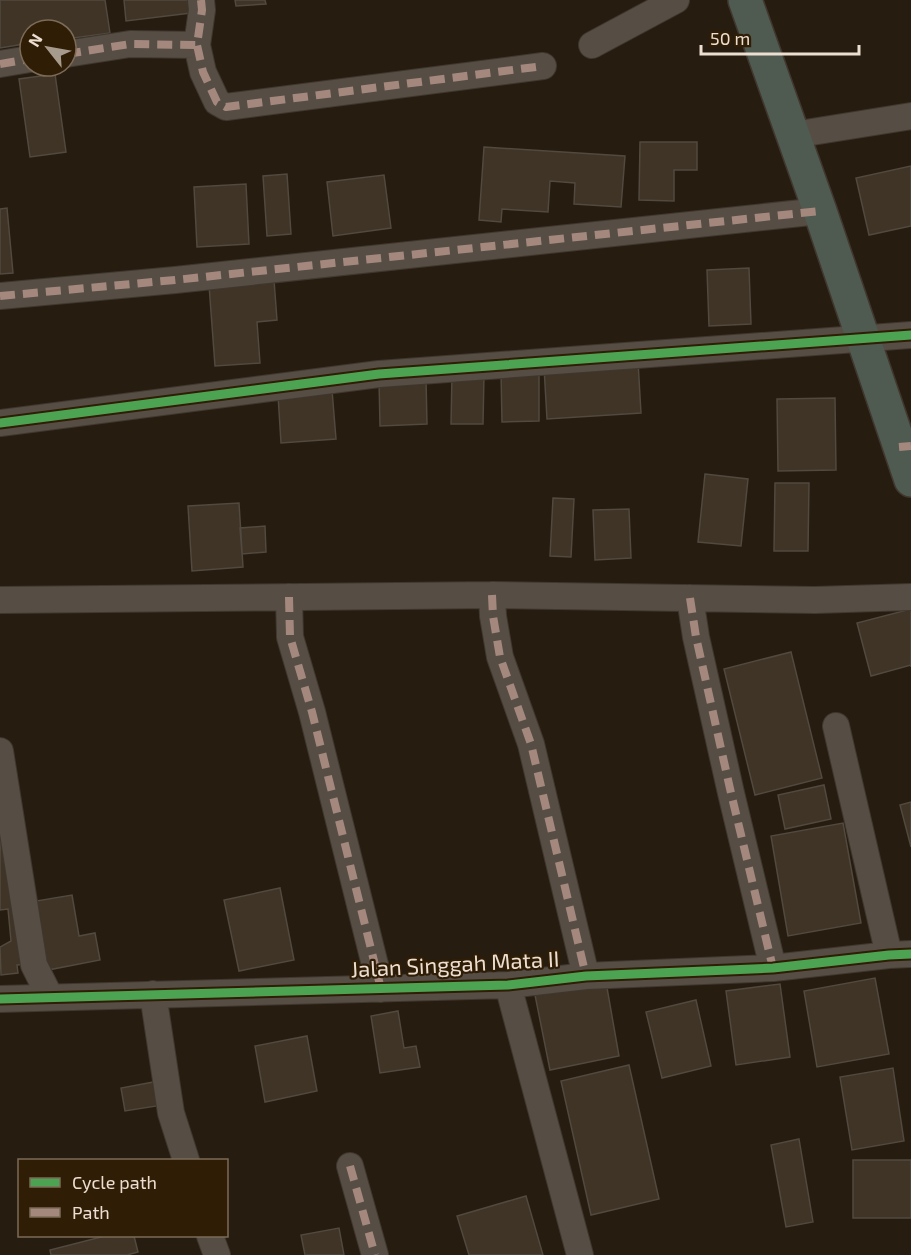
<svg xmlns="http://www.w3.org/2000/svg" width="911" height="1255" viewBox="0 0 911 1255" font-family="'Exo 2',sans-serif">
	<rect width="100%" height="100%" fill="#261c0f"/>
	<!-- building -->
	<path fill="#3f3426" stroke="#52493f" stroke-width="1.5" d="M0 0H105L110 33 66 39V30H30V43L0 48Z
		M124 0H198L199 12 126 21Z
		M235 0H265L266 4 236 6Z
		M55 74 66 152 30 157 19 79Z
		M640 142H697V170H674V201L639 200Z
		M484 147 625 156 621 207 574 204 575 183 550 181 548 212 502 209 501 222 479 220Z
		M911 166V226L869 235 856 178Z
		M287 174 291 234 267 236 263 176Z
		M384 175 391 228 333 236 327 182Z
		M246 184 249 244 197 247 194 187Z
		M7 208 13 273 0 274V209Z
		M749 268 751 324 709 326 707 270Z
		M274 280 277 320 257 322 260 363 215 366 209 285Z
		M638 361 641 413 547 419 544 367Z
		M539 371V421L502 422 501 373Z
		M452 375H484L483 424H451Z
		M426 379 427 424 380 426 379 380Z
		M332 390 336 439 281 443 278 395Z
		M835 398 836 470 778 471 777 399Z
		M705 474 748 479 741 546 698 542Z
		M775 483H809L808 551H774Z
		M553 498 574 499 571 557 550 556Z
		M239 503 243 567 192 571 188 506Z
		M629 509 631 558 595 560 593 510Z
		M265 526 266 552 242 554 240 528Z
		M911 609V667V665L871 676 857 623Z
		M791 652 822 778 755 795 724 669Z
		M824 785 831 819 785 829 778 795Z
		M911 802V847L900 805Z
		M843 823 861 923 788 936 771 836Z
		M0 830 28 964 17 965 18 973 1 975 0 947 11 941 8 909 0 910Z
		M280 888 294 960 239 971 224 900Z
		M72 895 79 936 95 933 100 960 48 970 36 901Z
		M875 978 889 1054 817 1067 804 991Z
		M606 982 619 1056 550 1070 535 995Z
		M780 984 790 1057 736 1065 726 991Z
		M696 1000 711 1066 662 1078 646 1012Z
		M398 1011 404 1048 416 1046 420 1067 380 1073 371 1016Z
		M307 1036 317 1091 265 1102 255 1046Z
		M629 1065 659 1199 591 1215 561 1081Z
		M893 1068 904 1141 852 1150 840 1077Z
		M159 1081 163 1105 125 1111 121 1088Z
		M799 1139 813 1222 786 1227 771 1145Z
		M853 1160H911V1218H853Z
		M526 1196 543 1255H469L457 1216Z
		M339 1228 344 1255H305L301 1235Z
		M105 1236H134L138 1252 127 1255H51L50 1250Z"/>
	<g fill="none" stroke-linecap="round" stroke-linejoin="round">
		<defs>
			<path id="minor" d="M201 0 202 10 197 45 203 72 217 102 226 107 543 66
				M592 45 676 0
				M66 54 130 44 197 45
				M0 64 30 59
				M793 135 911 116
				M0 296 175 280 820 211
				M0 423 379 374 911 335
				M492 595 493 616 500 657 531 744 586 976
				M289 597 290 637 312 712 381 989
				M690 598 696 637 731 793 773 968
				M0 600 492 595 815 600 911 597
				M836 726 889 955
				M0 751 34 965 50 997
				M508 985 580 1255
				M153 994 171 1113 186 1160
				M0 999 508 985 586 976 773 968 889 955 911 954
				M350 1166 375 1255
				M210 1236 217 1255"/>
			<path id="highway" d="M745 0 820 211 911 480"/>
		</defs>
		<!-- minor casing -->
		<use href="#minor" stroke="#40372f" stroke-width="28"/>
		<!-- highway casing -->
		<use href="#highway" stroke="#40372f" stroke-width="36"/>
		<!-- minor -->
		<use href="#minor" stroke="#564e45" stroke-width="26"/>
		<!-- highway -->
		<use href="#highway" stroke="#4f5a50" stroke-width="33"/>
		<!-- quiet -->
		<path stroke="#a5887d" stroke-width="8" stroke-dasharray="15 8" stroke-linecap="butt" d="M201 0 202 10 197 45 203 72 217 102 226 107 543 66
			M66 54 130 44 197 45
			M0 64 30 59
			M0 296 175 280 820 211
			M899 447 911 446
			M492 595 493 616 500 657 531 744 586 976
			M289 597 290 637 312 712 381 989
			M690 598 696 637 731 793 773 968
			M350 1166 375 1255"/>
		<defs>
			<path id="cycleway" d="M0 423 379 374 911 335
				M0 999 508 985 586 976 773 968 889 955 911 954"/>
		</defs>
		<!-- cycleway casing -->
		<use href="#cycleway" stroke="#301d05" stroke-width="13"/>
		<!-- cycleway -->
		<use href="#cycleway" stroke="#4ca352" stroke-width="9"/>
	</g>
	<g text-anchor="middle" stroke-width="4.5" stroke-linejoin="round" paint-order="stroke">
		<!-- street labels -->
		<g font-size="22" fill="#ecdfd1" stroke="#301d05">
			<text transform="translate(455 964) rotate(-3)" y="8">Jalan Singgah Mata II</text>
		</g>
	</g>
	<!-- legend -->
	<rect x="18" y="1159" width="210" height="78" fill="#301d05" stroke="#7b6b57" stroke-width="1.5"/>
	<rect x="30" y="1178" width="30" height="9" fill="#4ca352" stroke="#7b6b57" stroke-width="1.5"/>
	<text x="72" y="1189" font-size="18" fill="#ecdfd1">Cycle path</text>
	<rect x="30" y="1208" width="30" height="9" fill="#a5887d" stroke="#7b6b57" stroke-width="1.5"/>
	<text x="72" y="1219" font-size="18" fill="#ecdfd1">Path</text>
	<!-- north arrow -->
	<g transform="translate(48 48) rotate(301)"><circle r="28" fill="#301d05" stroke="#7b6b57" stroke-width="1.5"/>
	<path d="M0-4.5L10 22L0 15L-10 22Z" fill="#a79b8d"/>
	<text y="-9" font-size="16" font-weight="bold" text-anchor="middle" fill="#ecdfd1">N</text>
	</g>
	<!-- scale -->
	<path d="M701 45v9h158v-9" fill="none" stroke="#ecdfd1" stroke-width="3"/>
	<text x="710" y="45" font-size="18" fill="#ecdfd1" stroke="#301d05" stroke-width="4.5" paint-order="stroke">50 m</text>
</svg>
